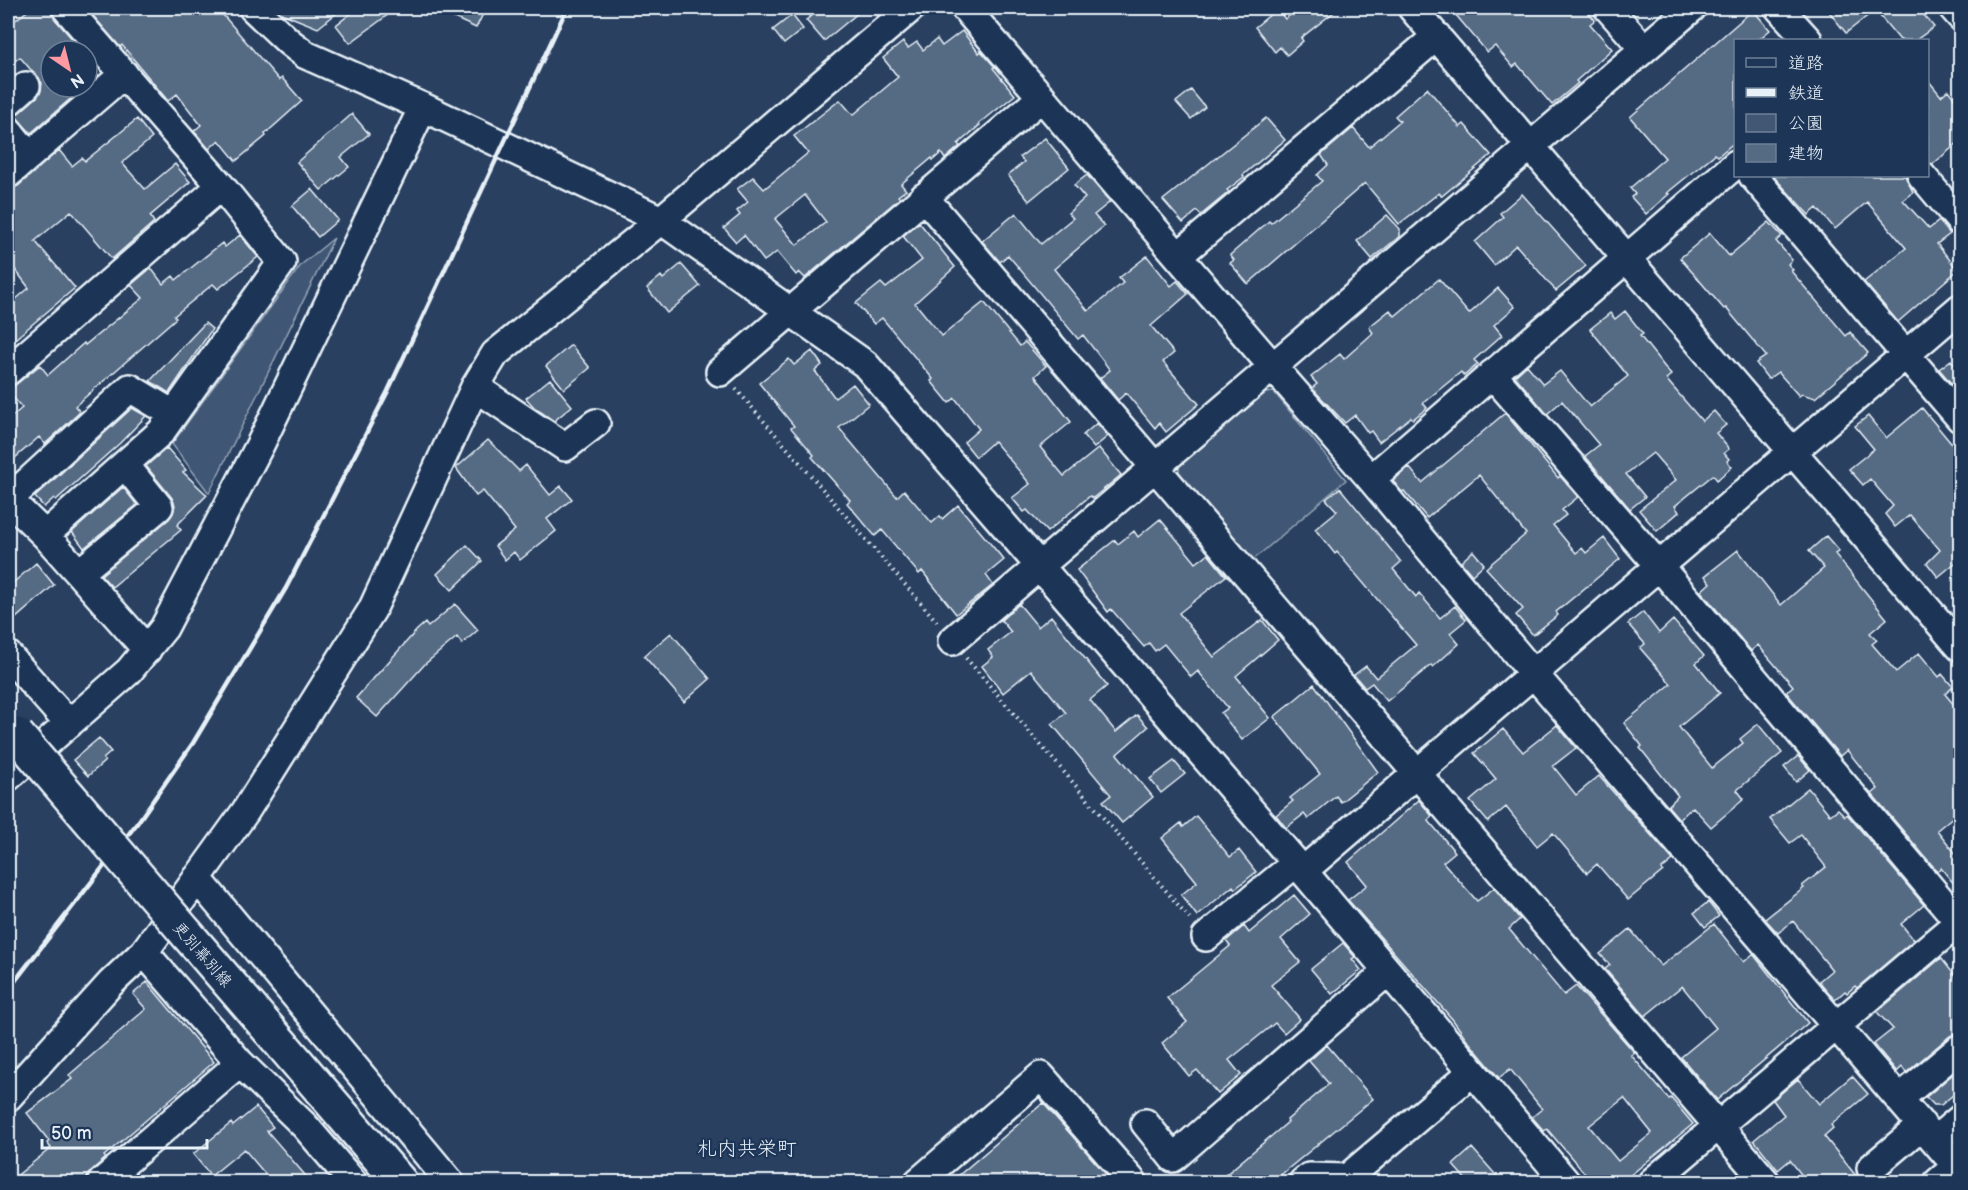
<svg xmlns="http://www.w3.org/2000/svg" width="1968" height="1190" viewBox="0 0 1968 1190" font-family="'Balsamiq Sans','Klee One',sans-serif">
	<rect width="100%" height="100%" fill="#294061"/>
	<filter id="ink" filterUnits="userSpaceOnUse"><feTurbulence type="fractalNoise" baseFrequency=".0167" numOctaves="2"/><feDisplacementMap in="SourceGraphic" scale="12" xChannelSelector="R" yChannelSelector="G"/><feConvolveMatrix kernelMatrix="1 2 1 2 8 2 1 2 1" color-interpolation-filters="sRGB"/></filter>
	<g filter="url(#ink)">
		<!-- green -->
		<path fill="#415774" stroke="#94a4b6" stroke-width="1.5" d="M334 238 209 493 172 444 301 265Z
			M1274 392 1346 480 1253 560 1179 474V465L1265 393Z"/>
		<!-- building -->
		<path fill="#556a83" stroke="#e8f1f8" stroke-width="1.5" fill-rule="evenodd" d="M31 8H51L54 18 75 42 64 51H51V87H84L31 133 15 116 37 97 41 91 42 83 20 57 8 66V26Z
			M86 8H217L279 80 282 78 302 101 265 134 266 136 236 161 219 140 209 149 194 131 201 125 177 94 168 101 122 45 120 47Z
			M275 8H343L318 28 281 13Z
			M358 8H397L350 43 336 25Z
			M432 8H486L476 28Z
			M821 8H864L824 41 806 20Z
			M1299 8H1339L1301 38 1303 41 1287 55 1280 47 1275 52 1255 27 1277 9 1285 19Z
			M1450 8H1585L1595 20 1590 24 1612 49 1576 81 1578 83 1552 105 1517 64 1513 67 1495 46 1487 52Z
			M1826 8H1918L1934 27 1916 40H1900L1875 10 1846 33Z
			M1753 10 1770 30 1758 40H1736V141L1718 156 1715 154 1667 193 1669 194 1646 214 1631 197 1635 194 1630 188 1665 158 1630 117Z
			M792 15 803 29 784 44 773 30Z
			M962 31 979 53 981 51 995 67 993 68 1015 95 979 124 980 125 958 144 960 146 945 159 941 153 933 160 932 158 901 184 906 190 898 196 900 198 805 278 799 272 796 275 777 252 764 261 744 235 736 242 724 228 740 215 737 211 748 202 737 189 753 177 764 189 808 153 794 136 840 100 853 115 898 77 883 58 903 42 908 48 917 42 923 50 937 39 942 46ZM805 195 826 222 797 245 775 219Z
			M1928 80 1941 96 1948 90 1960 106V141L1932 165 1928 161Z
			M1427 88 1460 127 1464 124 1491 155 1442 196 1439 193 1399 224 1365 183 1248 284 1230 263 1234 260 1230 255 1269 221 1271 223 1322 181 1317 175 1328 165 1321 155 1353 128 1369 147 1400 121 1395 116Z
			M1191 90 1205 107 1191 119 1176 102Z
			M352 114 369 134 341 157 349 167 321 190 297 162Z
			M1266 118 1285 140 1243 175 1244 177 1227 190 1229 192 1201 215 1197 211 1183 223 1163 200Z
			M137 119 152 138 122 163 145 189 175 164 190 182 150 216 154 222 112 259 71 211 35 241 75 288 8 345V306L29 288 8 260V189L18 186 59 150 72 166 82 158 85 161Z
			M1045 138 1069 168 1029 201 1008 175 1024 162 1020 157Z
			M1087 175 1110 202 1094 215 1104 226 1054 269 1088 311 1123 283 1119 278 1147 256 1171 286 1177 281 1188 294 1151 326 1174 353 1163 362 1199 404 1166 432 1159 423 1155 428 1126 393 1118 400 1100 378 1110 370 1083 335 1078 339 1008 255 1000 262 982 241 1016 213 1041 244 1073 218 1068 213 1085 198 1074 185Z
			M1773 176H1905L1913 192 1903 200 1929 229 1939 221 1950 234 1937 244 1958 270 1898 322 1864 282 1906 248 1867 202 1835 229 1817 208 1809 215Z
			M312 189 338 220 318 237 292 206Z
			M1522 194 1586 266 1556 291 1516 245 1494 265 1475 242 1503 217 1500 213Z
			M1387 215 1400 229V236L1372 259 1357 241Z
			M919 222 955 267 915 303 942 336 984 302 1020 346 1025 342 1046 366 1035 376 1071 422 1040 447 1064 476 1099 448 1121 475 1093 498 1090 496 1047 532 1027 510 1024 512 1012 498 1030 484 994 441 976 457 964 442 979 429 955 398 949 403 931 381 933 379 882 318 874 324 856 303 881 283 886 288 922 260 903 236Z
			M1769 222 1782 236 1776 241 1792 260 1788 264 1793 270 1791 271 1846 336 1850 332 1868 353 1815 398 1802 394 1799 396 1778 372 1768 379 1756 363 1766 356 1726 308 1724 309 1680 258 1710 233 1729 256Z
			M240 235 258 257 218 289 213 284 174 316 176 318 75 406 80 412 45 444 39 437 8 464V420L22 408 8 391 40 365 48 375 84 343 85 345 143 298 131 285 151 268 163 284 173 276 176 280 222 243 225 247Z
			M681 264 700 286 667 313 647 288 661 276 663 279Z
			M1439 279 1469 314 1498 288 1515 307 1494 325 1502 335 1474 360 1478 364 1464 376 1461 372 1423 403 1427 408 1413 419 1411 417 1379 442 1371 431 1368 433 1355 415 1345 423 1312 388 1317 384 1311 377 1340 354 1344 359 1373 333 1369 327 1390 310 1395 316Z
			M1625 311 1643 334 1640 336 1671 375 1666 379 1702 421 1714 411 1726 425 1716 433 1729 449 1724 453 1729 459 1727 461 1732 467 1717 480 1713 475 1675 506 1679 512 1657 531 1639 510 1676 480 1653 453 1626 474 1645 497 1630 509 1585 456 1599 445 1562 401 1547 414 1515 376 1527 365 1543 384 1560 371 1590 407 1628 376 1590 329 1610 313 1615 319Z
			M205 323 212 329 169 393 150 381Z
			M571 345 590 368 564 389 546 366Z
			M812 351 822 365 815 371 835 398 853 384 869 404 839 428 897 497 904 490 932 523 940 516 942 519 958 505 1004 560 986 575 993 585 956 614 922 571 919 574 882 530 875 536 847 503 850 500 812 457 814 455 791 428 794 426 759 383 789 359 794 365Z
			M1951 360 1960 372V376L1951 383 1939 369Z
			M550 379 572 406 554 421 534 407 526 398Z
			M132 408 146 416 120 443 56 500 54 498 44 507 35 497Z
			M1922 408 1960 454V559L1938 577 1927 563 1940 550 1910 515 1895 527 1885 514 1893 506 1870 479 1863 485 1849 469 1874 449 1855 426 1868 416 1886 438Z
			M1505 413 1558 478 1560 476 1578 497 1562 510 1566 515 1553 525 1576 553 1582 548 1586 553 1604 538 1620 559 1556 612 1558 615 1533 635 1516 615 1523 609 1486 568 1526 534 1479 475 1427 518 1404 491 1402 492 1393 481 1409 467 1422 483Z
			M1097 423 1108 436 1094 448 1083 435Z
			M488 440 519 471 526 465 550 495 561 486 572 499 547 519 556 531 520 560 514 552 505 560 495 546 515 530 483 491 476 496 456 468Z
			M167 448 186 470 183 472 207 495 177 525 181 530 112 587 101 575 169 519 173 513 175 505 172 498 146 466Z
			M123 487 137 505 84 548 72 532Z
			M1340 488 1401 562 1393 569 1416 597 1419 593 1440 618 1455 606 1466 620 1450 633 1459 644 1433 667 1431 665 1387 701 1372 683 1365 688 1354 675 1366 666 1376 678 1416 645 1337 552 1335 554 1315 529 1337 511 1326 499Z
			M1160 519 1196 563 1208 554 1226 576 1179 613 1214 657 1262 620 1278 640 1236 676 1270 718 1242 740 1221 713 1228 708 1198 671 1191 677 1164 644 1155 651 1149 643 1144 647 1111 609 1108 612 1077 570 1115 540 1118 544 1134 531 1138 537Z
			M1826 536 1839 551 1835 554 1887 619 1870 633 1877 640 1872 644 1896 672 1919 653 1939 677 1942 674 1953 687 1945 694 1960 712V811L1937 830 1960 859V891L1941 868 1937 871 1872 794 1878 789 1847 750 1840 756 1786 692 1793 686 1758 645 1751 651 1701 591 1710 583 1705 576 1738 550 1781 605 1824 568 1809 551Z
			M467 545 482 561 452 590 437 574Z
			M1473 551 1484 564 1472 575 1461 562Z
			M36 563 54 585 8 625V587Z
			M455 604 478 630 462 644 457 637 425 664 377 717 356 698 417 630 425 623 428 627Z
			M1019 604 1038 627 1051 616 1107 686 1090 700 1116 732 1137 715 1148 727 1117 754 1153 797 1122 823 1103 801 1111 795 1052 724 1066 713 1031 670 1003 693 982 666 993 657 988 650 1011 632 1001 620Z
			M1643 612 1659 633 1673 620 1704 656 1696 663 1720 693 1679 727 1712 768 1743 743 1740 739 1758 724 1782 753 1737 790 1744 799 1711 827 1693 807 1679 819 1668 806 1678 796 1640 748 1642 746 1624 723 1671 684 1640 648 1645 644 1628 624Z
			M671 633 710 679 684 702 644 656Z
			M1314 684 1378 772 1341 802 1336 796 1308 819 1304 814 1286 828 1276 815 1293 801 1290 798 1320 774 1274 717Z
			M1557 725 1576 748 1553 766 1576 795 1599 776 1673 860 1662 869 1663 871 1628 900 1597 864 1587 873 1553 833 1537 846 1506 807 1488 822 1470 801 1496 779 1474 753 1503 729 1523 752Z
			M99 738 111 752 103 759 105 761 88 776 73 760Z
			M1798 756 1810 770 1796 782 1784 767Z
			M1174 761 1185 774 1161 793 1150 779Z
			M1808 788 1830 815 1838 809 1845 816 1847 814 1924 905 1901 924 1914 940 1857 988 1855 986 1847 993 1845 991 1835 1000 1819 981 1832 970 1793 921 1778 933 1765 919 1804 888 1802 886 1826 867 1801 835 1790 843 1770 819Z
			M1419 800 1432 816 1428 820 1455 852 1443 862 1477 901 1494 888 1520 919 1509 929 1564 995 1576 986 1635 1053 1631 1055 1669 1099 1671 1098 1693 1124 1622 1182H1592L1547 1129 1544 1131 1532 1117 1542 1109 1510 1069 1499 1078 1468 1041 1453 1020 1348 900 1367 885 1348 862ZM1624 1098 1652 1133 1618 1161 1589 1126Z
			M1196 816 1230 857 1239 850 1256 872 1235 889 1233 886 1197 916 1181 895 1197 882 1162 838 1181 823 1183 827Z
			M1294 895 1310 914 1281 939 1300 962 1271 985 1300 1019 1284 1033 1275 1023 1229 1060 1241 1075 1218 1094 1197 1070 1189 1076 1162 1043 1187 1022 1167 998 1230 946 1226 941 1244 926 1249 933Z
			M1708 902 1719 916 1705 927 1694 913Z
			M1714 924 1744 962 1753 954 1808 1023 1717 1100 1681 1057 1716 1028 1682 986 1645 1016 1605 969 1610 965 1600 954 1630 929 1661 966Z
			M1343 943 1355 957 1352 959 1361 970 1332 994 1311 969Z
			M1941 958 1960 982V1033L1950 1036 1906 1073 1902 1067 1897 1072 1874 1044 1893 1029 1877 1012Z
			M147 982 214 1062 104 1156 106 1158 91 1171 87 1176V1182H9L51 1148 47 1143 49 1141 27 1113 72 1079 69 1075 146 1009 133 994Z
			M1327 1045 1373 1099 1272 1182H1217L1288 1122 1287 1120 1329 1084 1309 1061Z
			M1960 1068V1089L1941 1105H1934L1926 1097Z
			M1852 1076 1868 1094 1831 1125 1833 1128 1824 1136 1861 1182H1807L1790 1160 1778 1170 1754 1140 1784 1115 1773 1100 1798 1079 1819 1104Z
			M1043 1103 1113 1182H951Z
			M256 1107 273 1127 267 1131 311 1182H272L244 1149 211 1176 193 1154 231 1123 233 1126Z
			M1472 1148 1502 1182H1468L1453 1165Z"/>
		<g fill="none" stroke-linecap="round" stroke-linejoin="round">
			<defs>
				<path id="minor" d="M253 8 289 42 306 55 423 107 661 220 865 364 1303 871 1566 1182
					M965 8 1273 367 1371 479 1533 673 1960 1170
					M1412 8 1960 647
					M1608 8 1644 49
					M1779 8 1808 40
					M1953 8 1960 16
					M8 102 26 86
					M8 130 29 156
					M8 174 124 74
					M1753 176 1960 418
					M1922 176 1960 221
					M924 197 1766 1182
					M1178 256 1437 36
					M8 371 221 186
					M720 372 1042 97
					M1492 374 1659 566 1960 923
					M475 387 565 447 596 423
					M1371 479 1736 164
					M8 499 45 535 147 650
					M8 500 130 388 173 414
					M45 535 161 432 282 262 221 186 66 8
					M79 573 159 507 125 465
					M952 641 1692 8
					M8 655 69 724
					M8 777 129 671 164 628 261 443 423 107
					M1303 871 1960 308
					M197 878 450 1182
					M1206 937 1296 863
					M144 952 240 1063 305 1126 353 1182
					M8 1097 111 983 144 952 245 812 372 610 475 387 495 354 661 220 911 8
					M1899 1099 1960 1048
					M1145 1123 1173 1158 1387 972
					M1935 1140 1960 1119
					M1871 1168 1922 1125
					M102 1182 240 1063
					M918 1182 1041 1076 1133 1182
					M1303 1182 1309 1177 1347 1178 1472 1072
					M1652 1182 1960 921
					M1938 1182 1957 1166"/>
				<path id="major" d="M187 934 400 1182"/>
			</defs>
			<!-- minor casing -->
			<use href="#minor" stroke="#e8f1f8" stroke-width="32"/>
			<!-- major casing -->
			<use href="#major" stroke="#e8f1f8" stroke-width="38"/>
			<!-- path -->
			<path stroke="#e8f1f8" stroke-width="4" stroke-dasharray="1.5 4.5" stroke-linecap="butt" d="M736 389 939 624
				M966 658 1192 921"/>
			<!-- minor -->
			<use href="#minor" stroke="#1d3557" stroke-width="27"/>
			<!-- major -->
			<use href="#major" stroke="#1d3557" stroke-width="33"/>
			<!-- rail -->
			<path stroke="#e8f1f8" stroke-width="4.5" d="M8 990 138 822 193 743 286 588 388 391 567 8"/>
			<defs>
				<path id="major-bridge" d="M17 735 187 934"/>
			</defs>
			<!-- major-bridge casing -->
			<use href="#major-bridge" stroke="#e8f1f8" stroke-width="38" stroke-linecap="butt"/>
			<!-- major-bridge -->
			<use href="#major-bridge" stroke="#1d3557" stroke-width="33"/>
		</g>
	</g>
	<g text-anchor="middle" stroke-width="4.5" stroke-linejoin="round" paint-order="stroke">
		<!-- street labels -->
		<g font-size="16" fill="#e8f1f8" stroke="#1d3557">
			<text transform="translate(203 954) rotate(49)" y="6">更別幕別線</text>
		</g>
		<!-- quarter labels -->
		<g font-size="20" fill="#e8f1f8" stroke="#1d3557">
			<text x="747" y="1155">札内共栄町</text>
		</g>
	</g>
	<!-- margin -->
	<rect width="1968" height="1190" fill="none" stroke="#1d3557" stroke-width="30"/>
	<rect x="15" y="15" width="1938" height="1160" fill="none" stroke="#e8f1f8" stroke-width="2" filter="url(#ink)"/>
	<!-- legend -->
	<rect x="1734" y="39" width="195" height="138" fill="#1d3557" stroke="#6e8097" stroke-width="1.5"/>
	<rect x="1746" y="58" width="30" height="9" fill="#1d3557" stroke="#6e8097" stroke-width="1.5"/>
	<text x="1788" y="69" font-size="18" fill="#e8f1f8">道路</text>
	<rect x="1746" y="88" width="30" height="9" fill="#e8f1f8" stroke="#6e8097" stroke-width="1.5"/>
	<text x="1788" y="99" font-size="18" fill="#e8f1f8">鉄道</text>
	<rect x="1746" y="114" width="30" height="18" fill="#415774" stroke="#6e8097" stroke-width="1.5"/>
	<text x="1788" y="129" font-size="18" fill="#e8f1f8">公園</text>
	<rect x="1746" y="144" width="30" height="18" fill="#556a83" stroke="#6e8097" stroke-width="1.5"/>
	<text x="1788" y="159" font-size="18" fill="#e8f1f8">建物</text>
	<!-- north arrow -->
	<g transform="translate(69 69) rotate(145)"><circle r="28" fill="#1d3557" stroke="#6e8097" stroke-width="1.5"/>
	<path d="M0-4.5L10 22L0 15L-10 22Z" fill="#ff9aa2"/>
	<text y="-9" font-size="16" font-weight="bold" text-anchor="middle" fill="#e8f1f8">N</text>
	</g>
	<!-- scale -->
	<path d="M42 1139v9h165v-9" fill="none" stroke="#e8f1f8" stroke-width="3"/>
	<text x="51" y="1139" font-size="18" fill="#e8f1f8" stroke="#1d3557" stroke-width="4.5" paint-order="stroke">50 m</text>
</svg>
